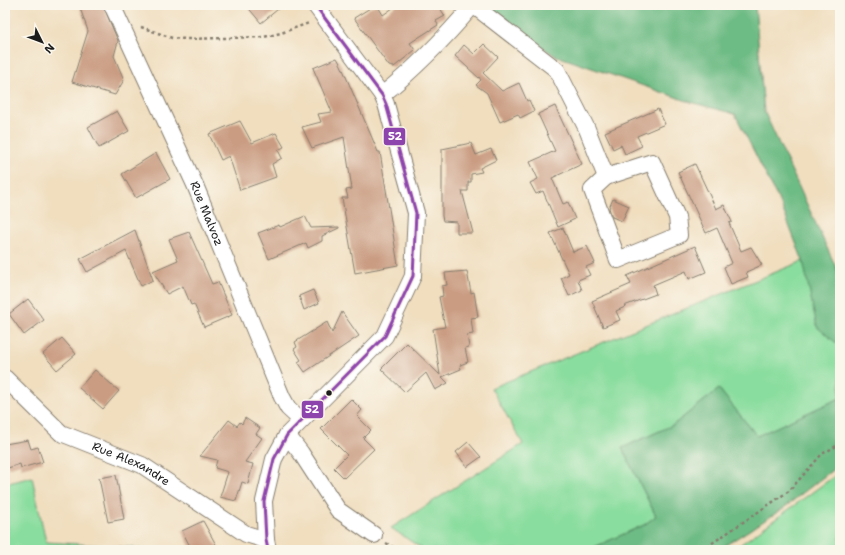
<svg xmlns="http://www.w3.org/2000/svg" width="845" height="555" viewBox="0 0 845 555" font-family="'Shantell Sans',sans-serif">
	<rect width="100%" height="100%" fill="#fbf7ec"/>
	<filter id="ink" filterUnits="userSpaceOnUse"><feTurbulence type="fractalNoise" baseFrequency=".025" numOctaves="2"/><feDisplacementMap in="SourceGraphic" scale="8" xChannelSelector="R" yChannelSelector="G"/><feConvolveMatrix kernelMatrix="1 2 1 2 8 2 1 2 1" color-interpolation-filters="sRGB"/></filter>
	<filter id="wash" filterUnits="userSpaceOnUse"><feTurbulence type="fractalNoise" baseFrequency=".012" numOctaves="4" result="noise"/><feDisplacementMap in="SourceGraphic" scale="16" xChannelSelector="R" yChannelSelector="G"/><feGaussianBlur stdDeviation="0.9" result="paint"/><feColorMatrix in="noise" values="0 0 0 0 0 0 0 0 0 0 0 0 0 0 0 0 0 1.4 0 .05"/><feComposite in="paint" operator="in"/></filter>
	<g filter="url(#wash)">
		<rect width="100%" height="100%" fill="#f0debf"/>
		<!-- green -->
		<path fill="#89dd9e" stroke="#527c5d" d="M803 261 840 318V398L757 436 719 389 673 425 622 448 656 516 644 525 588 550H424L391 528 523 444 491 388Z
			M840 472V550H733Z
			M32 477 46 542 141 548 142 550H5V484Z"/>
		<!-- forest -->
		<path fill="#6ebc85" stroke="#456c50" d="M486 5H755L764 111 840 276V346L817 327 803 261 781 205 735 114 690 102 554 55 483 7Z
			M719 389 757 436 840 398V464L781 510 718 550H588L644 525 656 516 622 448 673 425Z"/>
		<g id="blocks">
			<!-- building -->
			<path fill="#ca9d83" d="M79 5H103L118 41 114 56 124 80 115 95 72 82 88 31Z
				M246 5H283L261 23Z
				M375 5H377L383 15 397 5H438L445 16 436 21 438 25 410 43 415 50 394 67 389 66 354 18Z
				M484 44 498 57 483 73 502 91 519 83 527 101 529 100 534 111 520 118 518 114 500 122 487 93 476 85 481 80 479 77V78L455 56 464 45 474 54Z
				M337 58 341 65 378 152H380L398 265 355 273 342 198H348L346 190 352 189 344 137 312 148 302 127 321 122 318 114 332 112 313 68Z
				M555 106 582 164 552 178 563 204 568 202 575 219 558 227 543 191 536 194 530 183 538 179 530 162 555 151 538 114Z
				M658 109 665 124 637 136 642 146 625 154 621 145 613 149 605 132Z
				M117 111 129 131 99 148 88 127Z
				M240 121 252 143 276 133 284 147 278 150 282 158 272 164 276 177 240 190 229 156 221 160 209 134Z
				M471 143 476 155 491 149 496 160 480 168 482 172 471 174V182H468V191H462L473 233H457V222L443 221 442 216V149Z
				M156 153 170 179 136 198 122 174Z
				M695 164 716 209 724 205 732 222 729 223 741 251 751 247 762 265 746 272 748 277 731 284 724 267 732 263 717 228 706 233 678 172Z
				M613 199 629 206 622 221 612 217 609 208Z
				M305 216 311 228 339 227V228L322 236V241L308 248 306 243 269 259 258 233 279 225 280 227Z
				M563 228 573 252 587 246 595 263 586 267 590 275 578 280 582 290 569 296 561 278 569 274 550 233Z
				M135 230 153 280 141 286 126 251 87 272 80 259Z
				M189 232 212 284 218 282 232 315 204 327 194 304 191 305 183 286 167 294 153 271 178 260 169 239Z
				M695 246 706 272 689 279 686 271 653 285 656 294 624 306 625 307 616 311 620 320 603 327 592 301 631 284 627 276Z
				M467 271 471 293 474 292 478 317 471 318 473 334 467 335 469 347 465 348 468 362 460 365 461 369 442 377 448 383 435 390 426 373 405 392 381 369 407 343 440 375 433 329 445 327 439 297 443 296 442 286 447 285 445 273Z
				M313 290 319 303 304 310 299 296Z
				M28 299 44 320 24 335 9 314Z
				M342 312 359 336 305 372 298 362 301 360 294 349 297 347 295 342 327 322 332 333Z
				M62 338 76 354 57 370 43 354Z
				M95 370 119 391 103 409 79 388Z
				M351 399 362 410 357 416 371 430 363 438 374 449 344 478 334 468 347 455 321 429Z
				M245 418 260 428 256 434 262 438 245 462 253 464 248 484 242 482 236 501 220 497 228 472 215 468 217 460 200 456 229 420 237 426 240 422 242 424Z
				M28 440 31 449 38 447 43 462 21 468 20 464 8 468 5 457V444Z
				M468 442 481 457 467 467 456 452Z
				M116 475 124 519 108 522 99 478Z
				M203 521 219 550H192L182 531Z"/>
		</g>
	</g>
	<g filter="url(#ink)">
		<use href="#blocks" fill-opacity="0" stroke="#867d6e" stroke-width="1"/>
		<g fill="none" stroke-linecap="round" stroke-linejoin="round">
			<defs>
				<g id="minor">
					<path id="s1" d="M112 5 195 185 282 397 288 408 301 420"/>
					<path d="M382 95C416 68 445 38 473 5L557 70 587 129 606 177"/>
					<path d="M652 162 677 217 679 235 618 260 592 190 606 177Z"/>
					<path id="s2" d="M5 378 61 433 142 465 246 534 266 540"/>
					<path d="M287 435 301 453 338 510 374 535"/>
					<path d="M268 550 266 540 264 501 274 459 287 435 385 336 413 276 416 213 386 104 382 95 315 5"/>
				</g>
			</defs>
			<!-- minor casing -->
			<use href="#minor" stroke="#867d6e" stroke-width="18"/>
			<!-- path -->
			<path stroke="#867d6e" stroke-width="2.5" stroke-dasharray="3 3" stroke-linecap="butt" d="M141 27 172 38 186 39 264 37 281 33 309 23
				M386 543 398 550
				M702 550 789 491 822 454 840 444"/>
			<!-- minor -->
			<use href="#minor" stroke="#fff" stroke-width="16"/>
			<defs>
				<path id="bus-1" d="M268 550 266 540 264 501 274 459 287 435 385 336 413 276 416 213 386 104 382 95 315 5"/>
			</defs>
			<!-- bus-1 casing -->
			<use href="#bus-1" stroke="#fbf7ec" stroke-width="6"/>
			<!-- bus-1 -->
			<use href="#bus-1" stroke="#8e44ad" stroke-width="3"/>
		</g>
	</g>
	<!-- markers -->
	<circle fill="#1c1c1c" stroke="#fbf7ec" stroke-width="1.5" cx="329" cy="393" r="3.5"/>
	<g text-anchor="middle" stroke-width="3.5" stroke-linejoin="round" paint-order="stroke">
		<!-- street labels -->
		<g font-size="12" fill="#1c1c1c" stroke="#fbf7ec">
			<text dy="4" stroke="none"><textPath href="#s1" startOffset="229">Rue Malvoz</textPath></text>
			<text dy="4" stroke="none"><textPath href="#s2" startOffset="155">Rue Alexandre</textPath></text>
		</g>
	</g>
	<g stroke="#fbf7ec" stroke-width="1.5">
		<rect x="383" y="127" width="23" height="19" rx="4" fill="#8e44ad"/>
		<rect x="301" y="400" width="23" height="19" rx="4" fill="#8e44ad"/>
	</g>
	<g font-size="11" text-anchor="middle" font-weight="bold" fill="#fff">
		<text x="395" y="140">52</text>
		<text x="312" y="413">52</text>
	</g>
	<!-- margin -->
	<rect width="845" height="555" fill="none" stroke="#fbf7ec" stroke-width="20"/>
	<!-- north arrow -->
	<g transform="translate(42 42) rotate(132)" stroke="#fbf7ec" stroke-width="3" paint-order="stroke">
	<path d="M0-3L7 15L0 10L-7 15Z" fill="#1c1c1c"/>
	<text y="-6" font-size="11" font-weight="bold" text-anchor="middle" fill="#1c1c1c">N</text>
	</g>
</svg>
